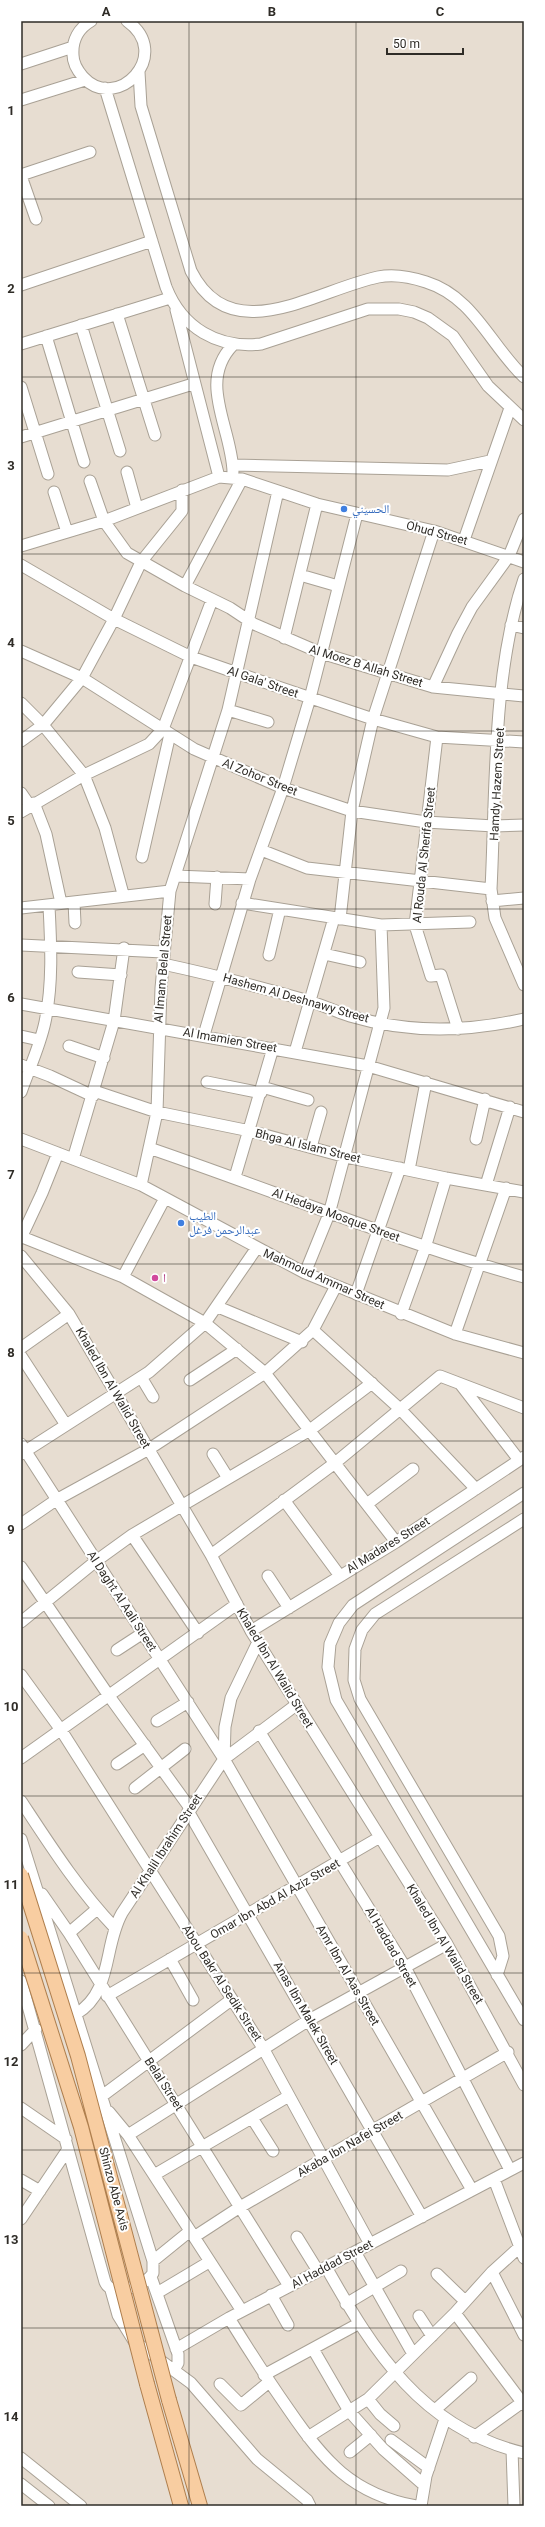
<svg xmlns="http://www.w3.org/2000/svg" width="545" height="2527" viewBox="0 0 545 2527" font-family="Roboto,'Noto Naskh Arabic',sans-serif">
	<rect width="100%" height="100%" fill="#e7ddd1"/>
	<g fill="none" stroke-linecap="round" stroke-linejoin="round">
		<defs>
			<path id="minor" d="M91 21C79 28 72 40 73 55 73 63 77 70 83 77 117 114 174 54 127 21
				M21 64 73 47
				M139 72 141 106 191 271C231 351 316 290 378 277 393 274 411 277 426 282 474 297 490 345 524 377
				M105 88 166 287C182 328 218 349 261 344L368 309H399L414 312 428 318 453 336 488 386 524 420
				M21 100 85 80
				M21 175 90 152
				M21 176 36 219
				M21 285 152 241
				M176 310 219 477
				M117 314 155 435
				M81 325 120 451
				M46 336 84 462
				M21 344 170 298
				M233 345C197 382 232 428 233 472
				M21 387 48 474
				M21 437 193 384
				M233 465 448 470 490 461
				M127 472 137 508
				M90 481 104 521 127 553 185 586 230 608 254 624 321 653 433 687 524 696
				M54 492 67 532
				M464 540 510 408
				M21 546 104 521 219 477 242 479 317 504 434 531 524 562
				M21 565 114 619 191 657 237 673 373 719 437 737 524 742
				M300 575 338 586
				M524 579C492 673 496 790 491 889L495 918 524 985
				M185 586 242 479
				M511 625 524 628
				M284 638 317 504
				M21 651 82 678 194 749 283 788 352 811 426 822 494 826 524 825
				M433 687 458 633 472 607 509 556 524 519
				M21 703 43 725 84 775 105 828 123 894
				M228 710 268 722
				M437 737 415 925 431 976 441 975 458 1029
				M21 741 43 725 82 678 114 619 141 562 182 511V490
				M21 793 30 806
				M34 803 46 834 61 903
				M21 812 84 775 149 744 163 729 212 600
				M261 850 307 868 491 889
				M142 857 170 734
				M176 876 250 879
				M492 901 524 898
				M74 902 75 923
				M242 903 381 925 470 922
				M215 904 217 877
				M21 908 170 891
				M340 919 352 811 373 719 434 531
				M21 945 163 952
				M324 954 360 962
				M269 955 280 909
				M163 964C210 974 256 986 302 999 318 1003 334 1011 350 1016 407 1033 467 1032 524 1019
				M78 972 121 975
				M21 1004 368 1066 524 1112
				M204 1035 250 879 283 788 310 698 357 514
				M21 1036 39 1040
				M69 1046 104 1058
				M295 1052 334 918
				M21 1065 50 1076 93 1096
				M207 1082 261 1093
				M262 1087 308 1100
				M94 1091 157 1112 250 1131 346 1157 446 1178 524 1192
				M21 1092C29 1069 40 1046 45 1022 53 984 51 944 49 906
				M21 1139 141 1185 305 1273 455 1334 524 1353
				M476 1139 485 1099
				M311 1147 321 1112
				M149 1148C275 1191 395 1241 524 1277
				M73 1159 114 1021 124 948
				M409 1170 426 1082
				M235 1177 273 1048
				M141 1185 157 1112 161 988 170 891 228 710 278 491
				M486 1185 510 1107
				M22 1237 123 1277 205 1323 265 1373 396 1542
				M21 1238 42 1193 58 1153
				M21 1256 69 1314 211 1555 251 1631 447 1944 524 2085
				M305 1273 329 1214 384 1008 381 925
				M123 1277 165 1198
				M356 1294 400 1168
				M218 1307 302 1342
				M401 1314 425 1248 446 1178
				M313 1330 400 1409 476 1489
				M455 1334 506 1188
				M21 1348 69 1314
				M21 1356 66 1425
				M141 1377 153 1397
				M190 1380 237 1349
				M461 1385 519 1460
				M21 1444 224 1759 472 2190
				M21 1454 149 1372 205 1323 256 1249
				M213 1454 228 1478
				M524 1493 353 1605 339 1623 330 1644 328 1667 336 1700 524 2020
				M284 1500 340 1576
				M367 1504 413 1469
				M21 1524 56 1500 149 1449 265 1373 313 1330 336 1286
				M132 1535 198 1633
				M211 1555 335 1463 440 1376 524 1408
				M21 1567 109 1696 190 1808
				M268 1576 289 1608
				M21 1622 96 1561 132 1535 310 1430 372 1383
				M251 1631 396 1542 524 1457
				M117 1650 143 1633
				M21 1675 61 1730 263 2048 370 2244
				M157 1721 188 1702
				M259 1731 405 1967 510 2170
				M21 1758 237 1604
				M224 1759 225 1727 231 1698 258 1642
				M117 1764 145 1745
				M135 1788 185 1749
				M21 1801C50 1845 78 1889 115 1928
				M188 1811 422 2217
				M21 1839 153 2261V2273C147 2285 112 2299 105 2282L21 1981
				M42 1894 69 1933 289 2286
				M69 1933 97 1909
				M170 1959 193 2000
				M497 1975 503 1956 499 1936 360 1699 354 1680 355 1649 362 1630 375 1614 524 1519
				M107 1996 380 1837
				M76 2014C113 1992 103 1947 122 1913L224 1759 296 1705
				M21 2045 36 2029
				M102 2096 231 2000
				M21 2108 66 2139
				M109 2112 128 2135 242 2311
				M252 2118 273 2151
				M128 2135 309 2020 447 1944
				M154 2175 289 2096
				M494 2179 524 2258
				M21 2180 40 2191
				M21 2219 68 2149
				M194 2237 240 2207 508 2052
				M297 2237 318 2271
				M355 2252 413 2354
				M153 2261 190 2231
				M326 2267C374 2352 422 2429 524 2453
				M492 2272 524 2335
				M437 2274 465 2301
				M151 2277 178 2354V2363L174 2370
				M111 2290 118 2315 134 2341 191 2383 257 2459 307 2500 310 2506
				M157 2293 209 2262
				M271 2295 288 2325
				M346 2304 401 2271
				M455 2313 524 2405
				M419 2316 432 2336
				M229 2318C248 2349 268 2380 289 2410 324 2461 352 2494 416 2506
				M176 2349 229 2318 524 2163
				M313 2349 349 2411 383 2449 424 2485
				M264 2375 358 2324
				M220 2384 241 2405 269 2382
				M368 2399 380 2414 394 2426
				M435 2410 471 2378
				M308 2437 368 2399 455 2313 492 2272 524 2243
				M474 2437 524 2401
				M391 2440 429 2468
				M512 2450 514 2506
				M350 2452 371 2435
				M21 2458 81 2506
				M21 2484 49 2506
				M421 2506 426 2476 445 2419"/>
			<path id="major" d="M147 2384 181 2506
				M169 2400 200 2506"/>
		</defs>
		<!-- minor casing -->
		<use href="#minor" stroke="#a9a195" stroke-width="13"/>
		<!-- major casing -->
		<use href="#major" stroke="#af7f4e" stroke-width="16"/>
		<!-- minor -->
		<use href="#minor" stroke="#fff" stroke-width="11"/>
		<!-- major -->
		<use href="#major" stroke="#f8cda1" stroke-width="14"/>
		<defs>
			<path id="major-bridge" d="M21 1875 78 2056 169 2400
				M21 1938 81 2127 147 2384"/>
		</defs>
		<!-- major-bridge casing -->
		<use href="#major-bridge" stroke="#af7f4e" stroke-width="16" stroke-linecap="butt"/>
		<!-- major-bridge -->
		<use href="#major-bridge" stroke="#f8cda1" stroke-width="14"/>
	</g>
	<!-- grid -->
	<path fill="none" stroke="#2f2c27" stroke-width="1" stroke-opacity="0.55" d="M189 21V2506M356 21V2506M21 199H524M21 377H524M21 554H524M21 731H524M21 909H524M21 1086H524M21 1264H524M21 1441H524M21 1618H524M21 1796H524M21 1973H524M21 2150H524M21 2328H524"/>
	<!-- markers -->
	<g fill="#3f7fe0" stroke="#fff" stroke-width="1.5">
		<circle cx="344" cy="509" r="4"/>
		<circle cx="181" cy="1223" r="4"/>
	</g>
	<circle fill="#d1479c" stroke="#fff" stroke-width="1.5" cx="155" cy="1278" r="4"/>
	<g text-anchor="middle" stroke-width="4" stroke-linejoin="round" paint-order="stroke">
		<!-- shop labels -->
		<g font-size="12" fill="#366cbe" stroke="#fff" text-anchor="start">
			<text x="352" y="513">الحسيني</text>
			<text x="189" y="1220">الطيب<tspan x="189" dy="14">عبدالرحمن فرغل</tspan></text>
		</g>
		<!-- street labels -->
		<g font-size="12" fill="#2f2c27" stroke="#fff">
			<text transform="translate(437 533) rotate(15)" y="4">Ohud Street</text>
			<text transform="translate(366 666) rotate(17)" y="4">Al Moez B Allah Street</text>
			<text transform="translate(263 682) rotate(19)" y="4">Al Gala' Street</text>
			<text transform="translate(260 777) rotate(22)" y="4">Al Zohor Street</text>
			<text transform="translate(497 784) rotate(-87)" y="4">Hamdy Hazem Street</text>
			<text transform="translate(424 855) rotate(-84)" y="4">Al Rouda Al Sherifa Street</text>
			<text transform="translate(163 969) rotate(-85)" y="4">Al Imam Belal Street</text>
			<text transform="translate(296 998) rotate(16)" y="4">Hashem Al Deshnawy Street</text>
			<text transform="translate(230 1040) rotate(10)" y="4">Al Imamien Street</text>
			<text transform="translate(308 1146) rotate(14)" y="4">Bhga Al Islam Street</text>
			<text transform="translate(336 1215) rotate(20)" y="4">Al Hedaya Mosque Street</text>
			<text transform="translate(324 1279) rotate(24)" y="4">Mahmoud Ammar Street</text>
			<text transform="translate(113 1388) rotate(60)" y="4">Khaled Ibn Al Walid Street</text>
			<text transform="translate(388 1545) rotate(-32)" y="4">Al Madares Street</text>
			<text transform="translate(122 1601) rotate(57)" y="4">Al Daght Al Aali Street</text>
			<text transform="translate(275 1668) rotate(59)" y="4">Khaled Ibn Al Walid Street</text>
			<text transform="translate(166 1846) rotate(-57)" y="4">Al Khalil Ibrahim Street</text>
			<text transform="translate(275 1899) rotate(-30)" y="4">Omar Ibn Abd Al Aziz Street</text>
			<text transform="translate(445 1944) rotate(59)" y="4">Khaled Ibn Al Walid Street</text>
			<text transform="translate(391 1947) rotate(60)" y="4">Al Haddad Street</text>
			<text transform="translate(348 1975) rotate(60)" y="4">Amr Ibn Al Aas Street</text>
			<text transform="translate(222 1983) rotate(57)" y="4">Abou Bakr Al Sedik Street</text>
			<text transform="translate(306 2013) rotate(60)" y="4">Anas Ibn Malek Street</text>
			<text transform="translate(164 2084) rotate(57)" y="4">Belal Street</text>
			<text transform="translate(350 2144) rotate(-30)" y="4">Akaba Ibn Nafei Street</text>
			<text transform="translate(114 2189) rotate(75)" y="4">Shinzo Abe Axis</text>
			<text transform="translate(332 2264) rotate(-28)" y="4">Al Haddad Street</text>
		</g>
		<!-- hotel labels -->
		<g font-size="12" fill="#b23c85" stroke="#fff" text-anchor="start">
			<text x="163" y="1282">ا</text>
		</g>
	</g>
	<!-- border -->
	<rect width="545" height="2527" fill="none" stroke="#ffffff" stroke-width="44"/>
	<!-- scale -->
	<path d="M387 48v6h76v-6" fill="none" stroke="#2f2c27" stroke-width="2"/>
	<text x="393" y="48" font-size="12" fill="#2f2c27" stroke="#ffffff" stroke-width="3" paint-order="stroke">50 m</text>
	<rect x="22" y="22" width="501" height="2483" fill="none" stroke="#2f2c27" stroke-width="1.5"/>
	<g font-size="13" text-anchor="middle" font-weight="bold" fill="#2f2c27">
		<text x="106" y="16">A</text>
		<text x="272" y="16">B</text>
		<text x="440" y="16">C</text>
		<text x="11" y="115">1</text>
		<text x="11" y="293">2</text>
		<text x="11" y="470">3</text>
		<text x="11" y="647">4</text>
		<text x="11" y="825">5</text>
		<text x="11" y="1002">6</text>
		<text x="11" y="1179">7</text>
		<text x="11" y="1357">8</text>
		<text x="11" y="1534">9</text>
		<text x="11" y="1711">10</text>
		<text x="11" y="1889">11</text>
		<text x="11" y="2066">12</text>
		<text x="11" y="2244">13</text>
		<text x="11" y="2421">14</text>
	</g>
</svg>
